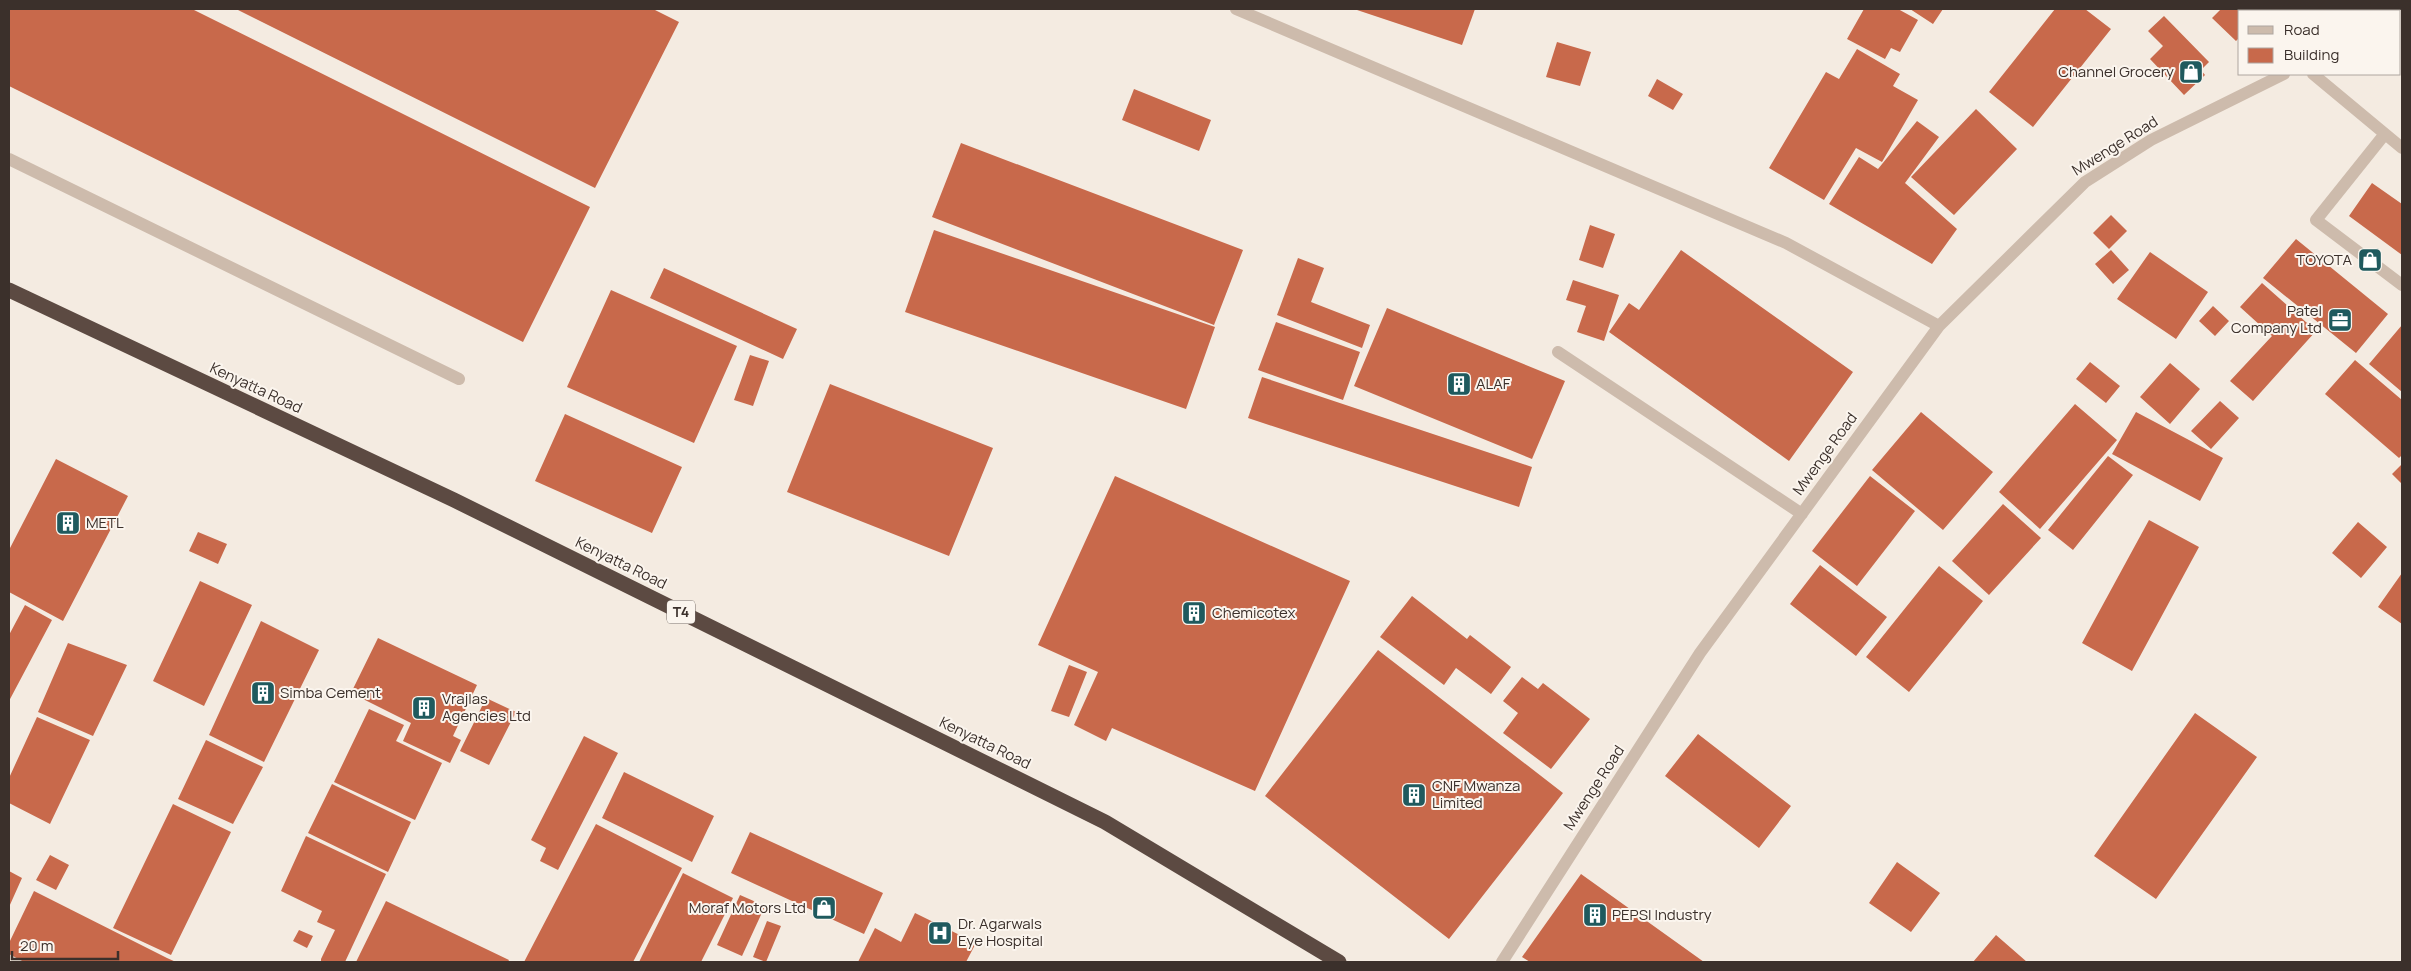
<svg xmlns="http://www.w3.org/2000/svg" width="2411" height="971" viewBox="0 0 2411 971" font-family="Manrope,sans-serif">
	<rect width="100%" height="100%" fill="#f4ebe1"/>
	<!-- building -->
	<path fill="#c8694b" d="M9 9H192L590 207 523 342 9 86Z
		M236 9H653L679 22 595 188Z
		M1354 9H1475L1462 45Z
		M1864 9H1898L1918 20 1900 52 1891 48 1885 59 1847 39Z
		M1910 9H1943L1933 24Z
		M2055 9H2085L2111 29 2033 127 1989 92Z
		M2221 9H2267L2265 11H2240V37L2236 41 2212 18Z
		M2164 16 2209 62 2201 70 2205 75 2184 95 2150 59 2163 46 2148 31Z
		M1557 42 1591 52 1580 86 1546 77Z
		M1857 49 1900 74 1893 86 1918 100 1882 162 1856 148 1824 200 1769 168 1826 72 1839 79Z
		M1657 79 1683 94 1673 110 1648 96Z
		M1134 89 1211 120 1199 151 1122 120Z
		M1976 109 2017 149 1954 215 1911 177Z
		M1917 121 1939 137 1905 183 1957 229 1932 264 1829 204 1859 157 1878 169Z
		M961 143 1243 250 1214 325 932 217Z
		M2372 183 2402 204V255L2349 216Z
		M2111 215 2127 231 2109 249 2093 233Z
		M1590 225 1615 234 1603 268 1579 260Z
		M934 230 1215 327 1186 409 905 312Z
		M2296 239 2388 314 2356 353 2263 278Z
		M1681 250 1853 372 1789 461 1609 332 1629 303 1639 310Z
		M2111 250 2129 270 2113 284 2095 264Z
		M2150 252 2208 292 2176 339 2117 299Z
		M1298 258 1324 268 1311 302 1370 325 1362 348 1277 315Z
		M664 268 797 329 783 359 650 298Z
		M1573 280 1619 295 1604 341 1577 332 1586 306 1566 300Z
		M2262 283 2316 331 2253 401 2230 381 2272 336 2240 307Z
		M611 290 737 346 694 443 567 387Z
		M2213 306 2229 321 2215 336 2199 321Z
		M1387 308 1565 381 1532 459 1354 386Z
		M1276 322 1360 352 1343 400 1258 370Z
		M2402 325V392L2369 364Z
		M750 355 769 361 753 406 734 400Z
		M2355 360 2402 400V455L2399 458 2325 394Z
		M2090 362 2120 386 2106 403 2076 379Z
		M2170 363 2200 389 2170 424 2140 397Z
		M1262 377 1532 467 1519 507 1248 418Z
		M830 384 993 448 949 556 787 492Z
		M2220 401 2239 418 2211 449 2191 431Z
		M2075 404 2117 440 2040 529 1999 492Z
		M1921 412 1993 472 1943 530 1872 470Z
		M2136 412 2223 458 2200 501 2112 454Z
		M565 414 682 467 652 533 535 481Z
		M2108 456 2133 475 2073 550 2048 530Z
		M56 459 128 496 63 621 9 592V550Z
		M2402 464V484L2392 474Z
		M1115 476 1350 581 1255 791 1112 728 1106 741 1074 725 1098 672 1038 645Z
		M1870 476 1915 511 1857 586 1812 551Z
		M2003 504 2041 538 1989 595 1952 561Z
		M2149 520 2199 547 2132 671 2082 643Z
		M2358 522 2387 547 2361 578 2332 553Z
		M198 532 227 544 218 564 189 551Z
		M1820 565 1887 617 1856 656 1790 604Z
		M1939 566 1983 601 1909 692 1866 657Z
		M2402 573V624L2378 607Z
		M200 581 252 605 204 706 153 681Z
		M1412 596 1467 639 1470 635 1511 667 1491 694 1456 668 1444 685 1380 637Z
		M25 605 52 620 9 701V635Z
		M261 621 319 650 264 762 209 735Z
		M378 638 477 685 453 736 461 740 450 763 403 741 411 723 351 693Z
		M68 643 127 665 93 736 38 712Z
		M1378 650 1563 793 1449 939 1265 796Z
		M1069 665 1087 672 1069 717 1051 711Z
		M1522 677 1538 689 1543 683 1590 719 1551 769 1503 733 1518 713 1503 701Z
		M486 698 516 712 489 765 460 751Z
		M369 709 404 725 396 741 442 763 415 820 334 782Z
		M2195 713 2257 757 2156 899 2094 856Z
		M37 717 90 740 50 824 9 803V778Z
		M1698 734 1791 806 1759 848 1665 776Z
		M584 736 618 753 558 870 540 861 546 848 531 840Z
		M206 740 263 767 233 824 178 799Z
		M624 772 714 816 692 862 602 818Z
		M332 784 411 822 388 872 308 833Z
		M173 804 231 832 171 955 113 928Z
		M596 824 682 868 633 962H524Z
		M750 832 883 893 864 934 731 873Z
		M306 836 386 874 345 962H321V959L335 930 317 922 322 911 281 891Z
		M50 855 69 865 56 890 36 880Z
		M1897 862 1940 893 1911 932 1869 903Z
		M9 871 22 878 9 907Z
		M683 873 733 898 701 962H639Z
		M1581 874 1704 962H1530L1522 957Z
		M34 891 167 958 176 962H24L9 954V943Z
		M740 895 765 906 742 956 717 945Z
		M386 901 509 960 508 962H356Z
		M915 913 976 943 966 962H858L875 928 901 942Z
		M767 921 781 926 766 962 753 957Z
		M299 930 313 936 307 948 293 941Z
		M1996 935 2027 962H1973Z"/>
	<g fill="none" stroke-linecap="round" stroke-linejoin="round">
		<!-- minor -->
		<path stroke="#cdbbac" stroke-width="12" d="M1236 9 1786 243 1939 326
			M2361 11 2364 9
			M2313 74 2402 148
			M2384 135 2316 220 2402 285
			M9 159 459 379
			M1558 352 1802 514
			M1502 962 1700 653 1939 326 2085 182 2151 140 2284 74"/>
		<!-- highway -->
		<path stroke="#5c4a42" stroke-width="15" d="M9 290 454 500 1105 822 1339 962"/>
	</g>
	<!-- icons -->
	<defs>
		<symbol id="shop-square" viewBox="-11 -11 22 22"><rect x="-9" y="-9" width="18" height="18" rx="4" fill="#1f5a5e" stroke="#fbf5ee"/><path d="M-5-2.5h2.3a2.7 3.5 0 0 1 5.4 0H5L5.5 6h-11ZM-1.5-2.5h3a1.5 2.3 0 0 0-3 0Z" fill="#fff"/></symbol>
		<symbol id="office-square" viewBox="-11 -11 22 22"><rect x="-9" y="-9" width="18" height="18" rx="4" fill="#1f5a5e" stroke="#fbf5ee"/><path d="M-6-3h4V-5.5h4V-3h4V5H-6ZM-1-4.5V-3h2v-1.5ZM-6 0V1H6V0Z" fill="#fff"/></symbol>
		<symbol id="building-square" viewBox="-11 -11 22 22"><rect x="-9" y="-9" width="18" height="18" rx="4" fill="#1f5a5e" stroke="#fbf5ee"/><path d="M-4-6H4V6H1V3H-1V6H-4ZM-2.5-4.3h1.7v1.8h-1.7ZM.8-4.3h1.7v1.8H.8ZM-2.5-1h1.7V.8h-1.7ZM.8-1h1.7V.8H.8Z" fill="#fff"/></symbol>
		<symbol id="hospital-square" viewBox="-11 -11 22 22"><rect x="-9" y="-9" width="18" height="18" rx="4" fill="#1f5a5e" stroke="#fbf5ee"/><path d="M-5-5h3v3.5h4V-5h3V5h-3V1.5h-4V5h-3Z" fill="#fff"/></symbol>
	</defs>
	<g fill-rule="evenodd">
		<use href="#shop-square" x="2177" y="58" width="28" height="28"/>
		<use href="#shop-square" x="2356" y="246" width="28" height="28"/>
		<use href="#office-square" x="2326" y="306" width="28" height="28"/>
		<use href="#building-square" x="1445" y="370" width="28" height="28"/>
		<use href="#building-square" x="54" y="509" width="28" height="28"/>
		<use href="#building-square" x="1180" y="599" width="28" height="28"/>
		<use href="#building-square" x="249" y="679" width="28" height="28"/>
		<use href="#building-square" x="410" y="694" width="28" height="28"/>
		<use href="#building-square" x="1400" y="781" width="28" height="28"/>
		<use href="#shop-square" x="810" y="894" width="28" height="28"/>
		<use href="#building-square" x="1581" y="901" width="28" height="28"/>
		<use href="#hospital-square" x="926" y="919" width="28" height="28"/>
	</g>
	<g text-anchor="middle" stroke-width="4" stroke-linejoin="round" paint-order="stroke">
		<!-- shield labels -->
		<rect fill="#fbf5ee" stroke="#756b66" stroke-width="1" x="667" y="600.5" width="28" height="23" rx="4"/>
		<g font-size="14" font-weight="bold" fill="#3b302b">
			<text x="681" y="617">T4</text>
		</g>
		<!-- poi labels -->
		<g font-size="15" fill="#3b302b" stroke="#fbf5ee" text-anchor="start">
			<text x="2174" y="77" text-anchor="end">Channel Grocery</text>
			<text x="2352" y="265" text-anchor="end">TOYOTA</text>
			<text x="2322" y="316" text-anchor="end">Patel<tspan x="2322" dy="17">Company Ltd</tspan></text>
			<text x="1476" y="389">ALAF</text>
			<text x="86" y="528">METL</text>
			<text x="1212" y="618">Chemicotex</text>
			<text x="280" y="698">Simba Cement</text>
			<text x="442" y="704">Vrajlas<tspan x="442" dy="17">Agencies Ltd</tspan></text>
			<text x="1432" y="791">CNF Mwanza<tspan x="1432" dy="17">Limited</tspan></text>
			<text x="806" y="913" text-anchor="end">Moraf Motors Ltd</text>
			<text x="1612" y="920">PEPSI Industry</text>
			<text x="958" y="929">Dr. Agarwals<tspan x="958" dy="17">Eye Hospital</tspan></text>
		</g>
		<!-- street labels -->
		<g font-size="15" fill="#3b302b" stroke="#fbf5ee">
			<text transform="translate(2115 146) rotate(-32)" y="5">Mwenge Road</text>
			<text transform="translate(256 388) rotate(25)" y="5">Kenyatta Road</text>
			<text transform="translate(1825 454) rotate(-54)" y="5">Mwenge Road</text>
			<text transform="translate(621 563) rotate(26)" y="5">Kenyatta Road</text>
			<text transform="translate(985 743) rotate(26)" y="5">Kenyatta Road</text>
			<text transform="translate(1594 788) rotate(-57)" y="5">Mwenge Road</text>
		</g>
	</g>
	<!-- border -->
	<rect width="2411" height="971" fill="none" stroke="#3b302b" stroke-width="20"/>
	<!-- legend -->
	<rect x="2238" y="10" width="162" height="65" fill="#fbf5ee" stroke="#aea6a0"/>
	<rect x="2248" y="26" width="25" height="8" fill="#cdbbac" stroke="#aea6a0"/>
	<text x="2284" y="35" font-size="15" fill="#3b302b">Road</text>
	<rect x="2248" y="48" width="25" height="15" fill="#c8694b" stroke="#aea6a0"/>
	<text x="2284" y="60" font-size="15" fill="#3b302b">Building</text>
	<!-- scale -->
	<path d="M12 951v8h106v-8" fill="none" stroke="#3b302b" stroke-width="2.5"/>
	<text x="20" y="951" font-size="15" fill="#3b302b" stroke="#fbf5ee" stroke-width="4" paint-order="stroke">20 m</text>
</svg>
